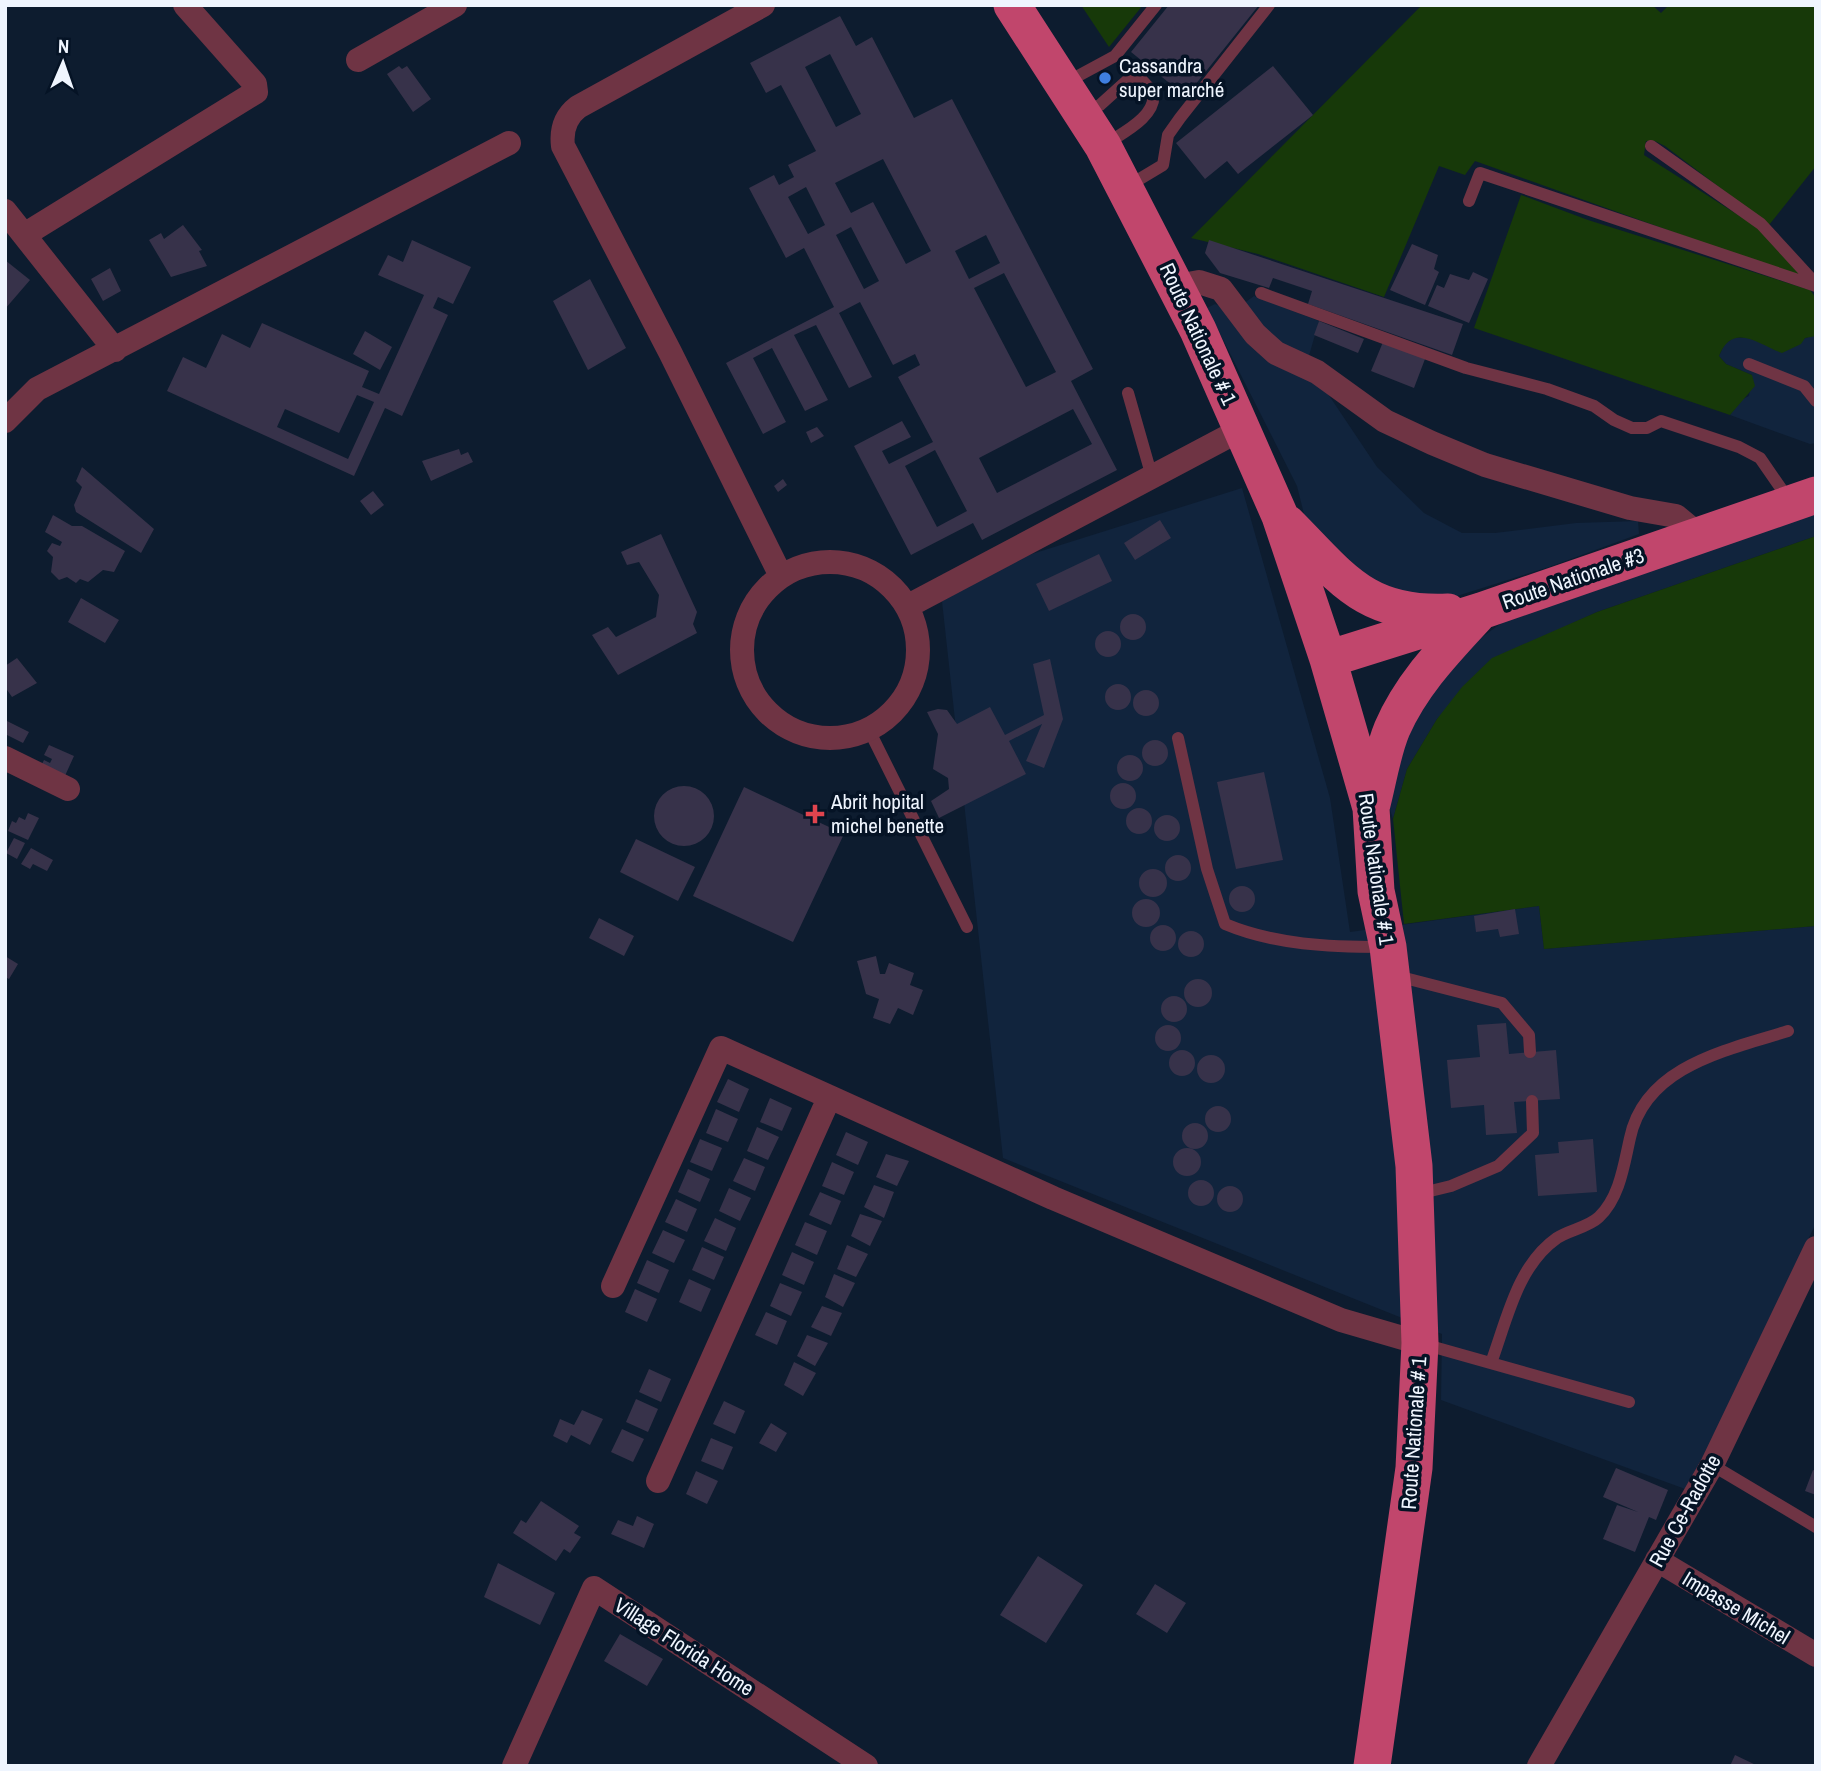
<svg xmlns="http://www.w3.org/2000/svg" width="1821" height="1771" viewBox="0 0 1821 1771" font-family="'Archivo Narrow',sans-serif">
	<rect width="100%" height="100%" fill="#0d1c2f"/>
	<!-- built -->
	<path fill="#11243d" d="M1254 296 1319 321 1304 373 1324 388 1377 467 1424 513 1462 533H1495L1576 523 1638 521 1639 534 1549 567 1441 601 1391 599 1305 518 1297 486 1207 308 1215 304 1232 312Z
		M1814 335 1816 443 1810 444 1730 415 1739 401 1749 396 1752 375 1726 364 1719 356 1724 345 1733 338H1748L1763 342 1775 350Z
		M1242 488 1330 798 1350 932 1539 906 1544 949 1816 926V1223L1688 1490 1441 1400 1442 1334 1003 1158 940 583Z
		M1816 512V536L1597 612 1554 632 1437 719 1407 769 1393 819 1388 803 1399 743 1453 658 1503 622Z"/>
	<!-- green -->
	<path fill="#173909" d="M1081 5H1143L1109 47Z
		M1422 5H1652L1661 13 1669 5H1816V166L1769 225 1665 146 1655 141H1646L1644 155 1760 229 1810 281 1475 161 1465 175 1439 166 1384 297 1258 254 1191 238Z
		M1521 195 1588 220 1810 290 1816 298V336L1805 338 1801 344 1782 353C1759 345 1733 321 1719 356L1726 364 1752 375 1755 386 1730 415 1474 328Z
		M1816 536V926L1544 949 1539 906 1404 924 1393 819 1407 769 1437 719 1462 687 1492 658 1597 612Z"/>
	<!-- building -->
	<path fill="#37324a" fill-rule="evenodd" d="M1169 5H1259L1195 85 1191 82 1183 94 1131 52Z
		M840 16 856 46 872 37 914 118 952 99 1093 369 1071 381 1117 470 982 540 973 523 911 555 854 446 902 421 911 437 882 451 889 464 933 442 898 377 920 365 915 354 893 365 860 302 839 313 872 377 849 388 816 325 794 335 828 400 805 411 772 348 753 358 786 422 763 434 726 363 834 307 804 248 786 258 749 188 774 175 779 185 794 177 788 165 816 151 781 85 766 93 750 63ZM830 54 861 114 836 127 805 67ZM883 159 931 251 906 264 873 202 851 213 835 183ZM806 187 825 225 808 234 788 197ZM851 227 879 281 864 289 836 235ZM986 235 1000 263 969 279 955 251ZM1004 273 1056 372 1026 387 974 288ZM1073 409 1092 444 997 493 979 458ZM935 450 967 511 937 527 905 466Z
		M399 66 402 69 407 66 431 99 413 112 387 74Z
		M1273 66 1313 115 1238 174 1227 161 1205 179 1176 143Z
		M183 225 202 250 199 251 207 266 171 277 149 240 161 233 164 239Z
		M412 240 471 267 453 304 438 297 433 308 448 315 402 416 385 408 354 476 167 391 183 357 206 368 222 334 250 348 262 323 369 371 362 387 379 394 424 295 378 275 388 255 403 262ZM357 395 374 402 348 459 277 427 285 409 339 433Z
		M1209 240 1463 324 1452 355 1308 304 1312 291 1273 278 1269 288 1220 273 1205 253Z
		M1412 244 1438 255 1434 269 1439 272 1425 305 1390 290Z
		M5 260 30 280 5 309Z
		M110 268 121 291 103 301 91 279Z
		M1473 272 1488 279 1469 323 1428 306 1437 285 1444 288 1450 274 1469 280Z
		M590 279 626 348 588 370 553 301Z
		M1319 321 1364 339 1358 353 1314 335Z
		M365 331 392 347 380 370 353 354Z
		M1383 342 1425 359 1414 388 1371 371Z
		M817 427 824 436 811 443 806 432Z
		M459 449 461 455 468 452 473 462 431 481 422 461Z
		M82 467 154 529 141 553 76 512 74 505 82 487 76 481Z
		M783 479 787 485 778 492 774 486Z
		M373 491 384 505 371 515 360 501Z
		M53 515 72 526H82L125 551 114 572 103 570 88 582 80 579 76 583 67 577 59 580 51 572 53 557 47 551 52 543 60 546 62 542 45 532Z
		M1160 520 1171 538 1135 560 1124 543Z
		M661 534 697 612 693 624 697 633 618 675 592 635 608 627 616 637 656 617 659 595 639 562 627 565 621 552Z
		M1099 554 1112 581 1049 611 1036 584Z
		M81 598 119 620 105 643 68 622Z
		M1120 627a13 13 0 1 1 26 0a13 13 0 1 1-26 0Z
		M1095 644a13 13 0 1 1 26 0a13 13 0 1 1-26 0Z
		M17 658 37 683 12 697 5 687V666Z
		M1050 659 1063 719 1044 768 1026 761 1042 724 1009 741 1026 774 939 818 931 801 949 789 948 778 933 769 938 734 927 712 938 709 947 710 957 724 990 707 1005 735 1044 715 1033 664Z
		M1105 697a13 13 0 1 1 26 0a13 13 0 1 1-26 0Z
		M1133 703a13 13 0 1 1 26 0a13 13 0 1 1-26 0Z
		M5 720 29 732 23 743 5 734Z
		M1142 753a13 13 0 1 1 26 0a13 13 0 1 1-26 0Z
		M49 745 74 756 64 778 39 770 44 760 50 763 52 759 44 755Z
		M1117 768a13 13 0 1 1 26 0a13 13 0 1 1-26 0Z
		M1264 772 1283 860 1236 869 1217 782Z
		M1110 796a13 13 0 1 1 26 0a13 13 0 1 1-26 0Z
		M654 816a30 30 0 1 1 60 0a30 30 0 1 1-60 0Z
		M744 787 844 834 793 942 693 896Z
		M1126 821a13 13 0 1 1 26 0a13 13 0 1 1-26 0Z
		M28 813 39 818 28 840 8 831 12 821 16 823 19 817 25 820Z
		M1154 828a13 13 0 1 1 26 0a13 13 0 1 1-26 0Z
		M14 838 25 843 17 859 6 853Z
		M636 839 695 867 678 901 620 872Z
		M31 848 53 860 47 871 33 864 30 869 21 864Z
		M1165 868a13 13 0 1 1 26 0a13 13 0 1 1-26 0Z
		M1139 883a14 14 0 1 1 28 0a14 14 0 1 1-28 0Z
		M1229 899a13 13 0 1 1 26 0a13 13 0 1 1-26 0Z
		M1132 913a14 14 0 1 1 28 0a14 14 0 1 1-28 0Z
		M1515 909 1519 934 1500 937 1498 929 1476 932 1474 916Z
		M599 918 634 936 624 956 589 938Z
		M1150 938a13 13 0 1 1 26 0a13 13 0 1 1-26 0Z
		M1178 944a13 13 0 1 1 26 0a13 13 0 1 1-26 0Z
		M5 956 18 964 9 979 5 977Z
		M876 956 880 974H885L889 963 914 973 910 985 923 990 913 1015 898 1008 890 1024 873 1018 879 999 866 994 857 961Z
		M1184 993a14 14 0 1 1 28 0a14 14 0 1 1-28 0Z
		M1161 1009a13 13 0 1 1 26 0a13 13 0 1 1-26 0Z
		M1506 1023 1509 1054 1556 1050 1560 1099 1514 1102 1517 1133 1486 1135 1484 1105 1451 1108 1447 1060 1480 1057 1477 1025Z
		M1155 1038a13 13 0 1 1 26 0a13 13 0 1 1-26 0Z
		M1169 1063a13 13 0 1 1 26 0a13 13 0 1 1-26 0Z
		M1197 1069a14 14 0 1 1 28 0a14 14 0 1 1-28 0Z
		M728 1079 749 1089 739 1112 717 1102Z
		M770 1098 792 1108 782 1131 760 1122Z
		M1205 1119a13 13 0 1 1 26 0a13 13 0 1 1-26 0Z
		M716 1109 738 1119 728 1142 706 1133Z
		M1182 1136a13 13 0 1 1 26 0a13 13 0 1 1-26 0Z
		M757 1127 779 1137 768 1160 747 1151Z
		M846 1132 868 1142 858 1165 836 1155Z
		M700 1139 722 1148 712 1171 690 1162Z
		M1593 1139 1597 1192 1538 1196 1535 1155 1559 1153 1558 1142Z
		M1173 1162a14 14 0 1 1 28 0a14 14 0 1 1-28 0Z
		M886 1154 909 1161 897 1186 876 1177Z
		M744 1158 765 1167 755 1191 733 1181Z
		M832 1162 854 1172 844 1195 822 1186Z
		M688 1169 710 1179 700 1202 678 1192Z
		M1188 1193a13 13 0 1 1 26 0a13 13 0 1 1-26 0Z
		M874 1185 894 1192 884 1218 864 1207Z
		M1217 1199a13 13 0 1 1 26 0a13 13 0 1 1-26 0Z
		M729 1188 751 1198 740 1221 719 1211Z
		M820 1192 841 1201 831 1225 809 1215Z
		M676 1199 697 1209 687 1232 665 1222Z
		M860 1214 882 1221 870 1246 851 1236Z
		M715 1218 736 1228 726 1251 704 1241Z
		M805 1222 827 1231 817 1255 795 1245Z
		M663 1230 685 1240 674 1263 652 1253Z
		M847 1245 868 1254 856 1277 837 1269Z
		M702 1247 724 1257 714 1280 692 1270Z
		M792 1252 814 1262 804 1285 782 1275Z
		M647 1260 669 1270 659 1293 637 1283Z
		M834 1274 855 1283 843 1307 825 1297Z
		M689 1279 711 1289 701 1312 679 1302Z
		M780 1283 802 1292 791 1316 770 1306Z
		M635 1289 657 1299 647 1322 625 1312Z
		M822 1306 842 1313 831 1336 811 1327Z
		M766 1312 787 1321 777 1345 755 1335Z
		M807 1335 828 1343 815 1366 797 1356Z
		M794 1362 816 1373 803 1396 784 1385Z
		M649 1369 671 1379 661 1402 639 1392Z
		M636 1399 658 1409 648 1432 626 1422Z
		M724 1401 745 1411 735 1434 713 1424Z
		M582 1410 603 1419 590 1445 571 1435 567 1443 553 1436 560 1419 574 1425Z
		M771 1423 787 1433 776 1452 759 1443Z
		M622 1429 644 1439 633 1462 611 1452Z
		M711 1438 733 1447 723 1470 701 1461Z
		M1616 1468 1668 1490 1656 1520 1649 1517 1635 1552 1603 1539 1617 1505 1638 1512 1603 1497Z
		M1813 1470 1816 1471V1495L1805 1491Z
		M696 1471 718 1481 707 1504 686 1494Z
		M541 1501 579 1526 574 1533 581 1537 570 1553 564 1549 556 1561 513 1533 521 1520 526 1523Z
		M637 1516 654 1524 644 1548 611 1534 618 1520 633 1526Z
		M1038 1556 1083 1585 1046 1643 1000 1615Z
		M498 1563 555 1593 540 1625 484 1597Z
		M1155 1584 1186 1603 1167 1633 1136 1614Z
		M620 1634 663 1659 647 1686 604 1661Z
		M1735 1755 1758 1766H1730Z"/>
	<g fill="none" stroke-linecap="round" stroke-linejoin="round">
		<!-- service -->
		<path stroke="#6f3444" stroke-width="12" d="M1065 83 1115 56 1156 5
			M1085 111 1100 105 1131 77 1140 78 1153 92C1158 116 1122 133 1106 144
			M1651 146 1761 224 1816 284
			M1128 186 1163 165 1168 135 1180 118 1269 5
			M1469 201 1480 173 1816 286
			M1261 293 1466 368 1547 389 1594 406 1614 420 1632 428H1647L1661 421 1739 447 1760 458 1789 500
			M1749 364 1804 386 1816 401
			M1128 393 1152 477
			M869 730 967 927
			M1178 738 1207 869 1225 924C1275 945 1330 947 1383 947
			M1397 976 1502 1003 1529 1035 1530 1052
			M1418 1194 1451 1186 1498 1166 1533 1133 1532 1101
			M1423 1344 1629 1402
			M1491 1363C1507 1320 1517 1266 1557 1238 1569 1230 1589 1227 1599 1217 1620 1197 1624 1164 1630 1138 1645 1066 1727 1050 1788 1031
			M1712 1465 1816 1527"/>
		<!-- minor -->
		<path stroke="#6f3444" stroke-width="24" d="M763 5 578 107C565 117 561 130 563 146L670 352 781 576
			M358 60 455 5
			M5 211 115 350
			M24 235 256 92 255 84 185 5
			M1177 286 1199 282 1221 289 1255 334 1276 353 1317 372 1385 421 1432 443 1485 465 1630 508 1676 516 1699 535
			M5 421 37 389 509 143
			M742 650a88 88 0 1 1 176 0a88 88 0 1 1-176 0Z
			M908 606 1242 429
			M5 758 68 789
			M613 1286 721 1048 1053 1198 1341 1320 1420 1343
			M658 1481 829 1098
			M1657 1560 1816 1655
			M514 1766 594 1588 866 1766
			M1539 1766 1712 1465 1816 1248"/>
		<!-- primary -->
		<path stroke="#c1466c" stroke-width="37" d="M1012 5 1103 146 1198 330 1280 516 1328 659 1371 808 1376 891 1388 947 1414 1166 1420 1343 1414 1468 1372 1766
			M1287 523C1341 577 1364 616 1448 612
			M1328 659 1481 611 1816 495
			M1371 808C1378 782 1382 753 1392 729 1412 683 1447 648 1480 612"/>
	</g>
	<!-- markers -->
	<circle fill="#3f7fe0" stroke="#051325" stroke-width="2.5" cx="1105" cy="78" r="7"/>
	<path fill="#e0444e" stroke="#051325" stroke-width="2.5" d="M811.5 803.5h7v7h7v7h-7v7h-7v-7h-7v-7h7z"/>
	<g text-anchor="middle" stroke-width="7" stroke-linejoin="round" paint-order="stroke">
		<!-- poi labels -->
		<g font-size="21" fill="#eff5fe" stroke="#051325" text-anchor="start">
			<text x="1119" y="73">Cassandra<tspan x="1119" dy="24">super marché</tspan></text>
			<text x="831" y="809">Abrit hopital<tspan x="831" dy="24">michel benette</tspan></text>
		</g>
		<!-- street labels -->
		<g font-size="21" fill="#eff5fe" stroke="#051325">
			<text transform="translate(1198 334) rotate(65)" y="7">Route Nationale # 1</text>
			<text transform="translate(1573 579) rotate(-19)" y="7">Route Nationale #3</text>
			<text transform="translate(1376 869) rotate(82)" y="7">Route Nationale # 1</text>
			<text transform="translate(1414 1433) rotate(-86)" y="7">Route Nationale # 1</text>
			<text transform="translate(1685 1511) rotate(-61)" y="7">Rue Ce-Radotte</text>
			<text transform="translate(1736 1608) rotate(31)" y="7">Impasse Michel</text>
			<text transform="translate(684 1647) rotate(33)" y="7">Village Florida Home</text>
		</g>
	</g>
	<!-- border -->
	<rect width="1821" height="1771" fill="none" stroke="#eff5fe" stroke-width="14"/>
	<!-- north arrow -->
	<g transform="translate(63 63) rotate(2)" stroke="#051325" stroke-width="5" paint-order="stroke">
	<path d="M0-5L12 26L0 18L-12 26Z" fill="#eff5fe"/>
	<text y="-10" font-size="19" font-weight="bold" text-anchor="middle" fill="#eff5fe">N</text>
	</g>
</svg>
